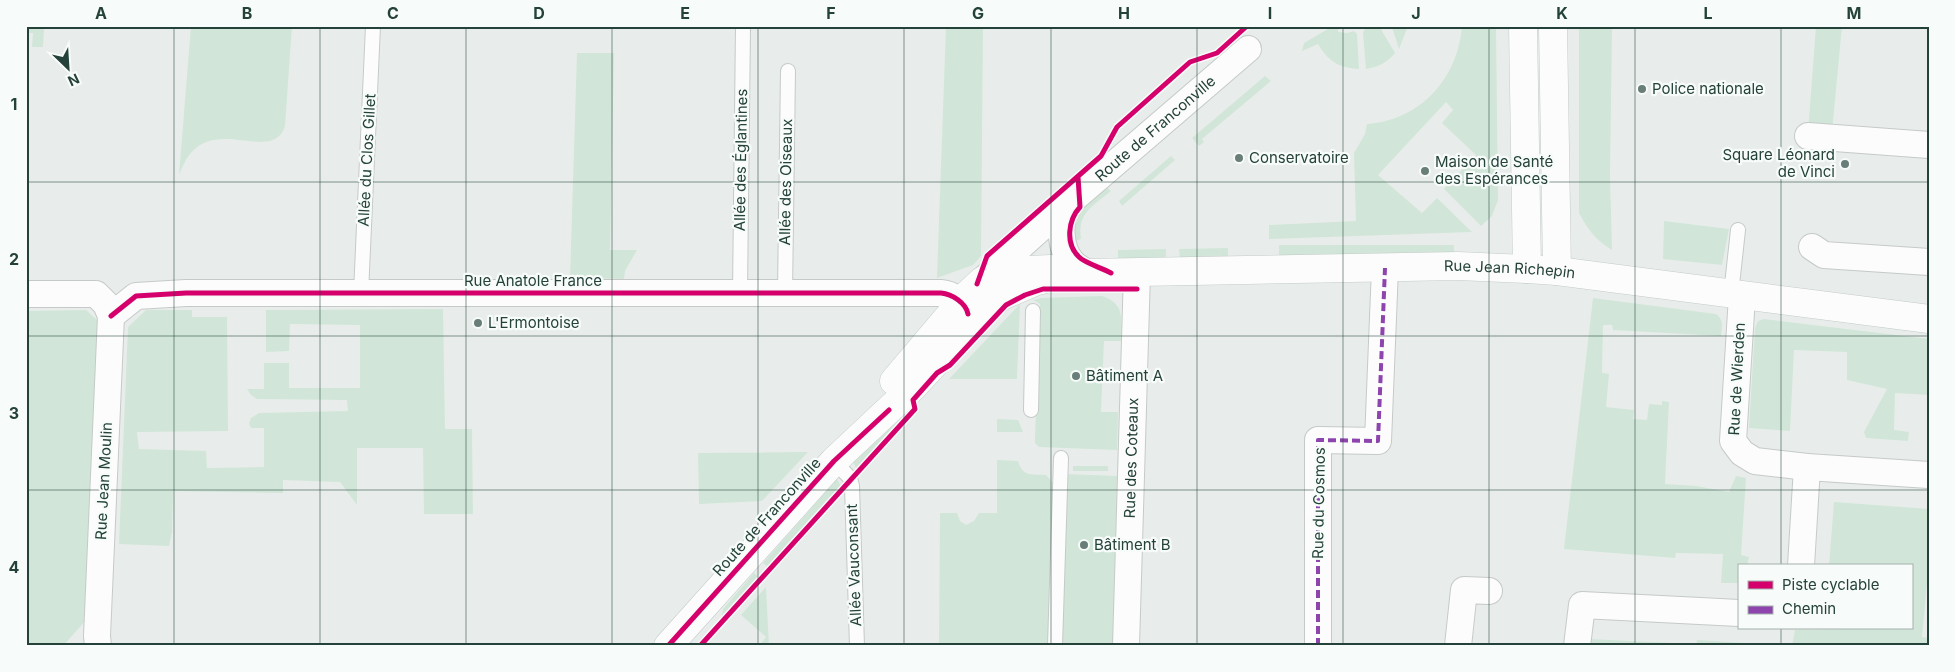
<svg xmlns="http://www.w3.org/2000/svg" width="1955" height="672" viewBox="0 0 1955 672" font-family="Inter,sans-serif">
	<rect width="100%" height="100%" fill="#e8edeb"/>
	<!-- grass -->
	<path fill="#d1e6d8" d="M26 26 44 28 43 47H32L33 33H26Z
		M191 26H292L285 126C284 129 282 134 279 136 261 154 216 122 190 154 185 160 182 168 179 175Z
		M946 26H983L981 256 973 265 937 278Z
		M1333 26H1339L1338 32 1347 33 1354 31 1357 34 1359 69C1339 68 1328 61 1318 44L1302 51 1304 43Z
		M1366 26H1379L1395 53C1388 62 1378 67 1366 69L1363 33Z
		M1392 26H1408L1399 49 1392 27Z
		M1462 26H1496L1498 200 1492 216 1481 226 1444 189 1476 155 1442 123 1453 110 1446 102 1378 175 1422 213 1437 198 1472 232 1269 239V225L1356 221 1354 153 1365 134 1367 124C1421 120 1458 78 1462 26Z
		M1579 26H1612L1610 176 1612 250C1596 240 1588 230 1579 213Z
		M1816 26H1842L1832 132H1808Z
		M577 53H614L610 250H637L625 271 624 279 577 278V276H574V279H570Z
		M1265 76 1271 81 1202 139 1204 142 1199 146 1192 138Z
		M1171 156 1175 160 1122 206 1119 201Z
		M1107 187 1111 191C1093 206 1077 213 1081 239L1075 241 1073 224 1076 215Z
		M1664 221 1729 229 1722 265 1663 259Z
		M1279 245H1454V253L1279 256Z
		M1228 248V258L1180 259 1179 249Z
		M1166 249V259L1118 260V250Z
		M1102 296C1126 304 1121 320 1121 341H1104L1101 412H1118L1117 450 1039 447 1035 443V438L1040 304 1033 300 1041 298Z
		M1593 298 1716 314C1724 320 1722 326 1721 336L1613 330 1612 325H1603L1602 373 1609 374 1606 407 1634 410 1633 419 1647 420 1649 404 1662 405V401L1669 402 1665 484 1696 486 1729 492 1736 476 1746 478 1741 555 1749 557 1747 566H1739V583H1721L1723 554 1676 553 1675 558 1564 549Z
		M1020 304 1017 379H949Z
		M443 309 445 429H472L473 514H424L423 448H357V505L340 482 283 480V493L173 491 172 532 169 546 119 544 128 327 146 310H192V317H227L228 431 137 432 139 449 206 451 207 468 264 467V428H251L249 424 251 418 259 413 348 411 347 400 257 399 251 395 247 389H264V363H289V388H360V325L290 324 289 351 266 352V310Z
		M86 310 99 322 87 619 63 646H26V311Z
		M1764 319 1929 339V395L1895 393 1894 430 1909 432 1908 441 1866 438 1864 432 1887 389 1847 380V352L1794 350 1790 431 1749 428 1755 328 1758 321Z
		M901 415 900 422 857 470 853 462Z
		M997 419 1018 420 1023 432H997Z
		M808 452 762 501 699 504 698 453Z
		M997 460 1018 461C1023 477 1031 474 1046 475L1054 484 1050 646H939L940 513H957L960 521 966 525 974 521 979 513H997Z
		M1073 466H1108V471H1073Z
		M1065 474 1117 476 1113 646H1060Z
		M837 479 841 486 768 567 763 563Z
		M1834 502 1929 509V562L1922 637 1929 638V646H1696L1697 640 1792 646 1795 630 1911 628V566H1829Z
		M754 573 759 577 722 618 723 609Z
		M766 587 769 646H759L766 637 741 615Z
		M1589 639 1674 643V646H1588Z"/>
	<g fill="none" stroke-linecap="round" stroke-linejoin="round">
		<defs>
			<path id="lane" d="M361 293 373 26
				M740 293 743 26
				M785 293 788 71
				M1731 294 1738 230
				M1031 410 1033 311
				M834 461 850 478 852 486 857 646
				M1055 646 1061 458"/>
			<g id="street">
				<path d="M1808 136 1929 145"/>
				<path d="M1063 208C1061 225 1059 247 1071 261 1075 266 1082 270 1087 273"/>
				<path d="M1812 247 1824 255 1929 262"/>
				<path id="s1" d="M982 281 1063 208 1248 49"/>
				<path d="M26 294H96L106 304 111 316 97 636 98 646"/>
				<path d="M1742 296 1733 441 1742 453 1755 461 1807 467 1929 475"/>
				<path d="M111 316 136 296 186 293H941C952 294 966 303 968 314"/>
				<path d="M1801 566 1807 467"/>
				<path id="s2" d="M1126 646 1137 272"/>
				<path d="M1318 646V440L1378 441 1385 268"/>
				<path d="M1458 646 1464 590 1489 591"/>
				<path d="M1577 646 1582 605 1739 613"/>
			</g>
			<g id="secondary">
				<path d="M1523 26 1527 269"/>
				<path d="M1553 26 1557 271"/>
				<path d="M894 381 966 296 982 281 998 273 1007 271 1051 269"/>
				<path id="s3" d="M668 646 834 461 913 387 987 307 1002 296 1037 281 1063 275 1087 273 1458 266 1527 269 1557 271 1929 319"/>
			</g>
		</defs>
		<!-- lane casing -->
		<use href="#lane" stroke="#c5cac8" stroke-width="16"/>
		<!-- street casing -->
		<use href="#street" stroke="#c5cac8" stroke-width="28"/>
		<!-- secondary casing -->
		<use href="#secondary" stroke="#c3cbc8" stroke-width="29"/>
		<!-- lane -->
		<use href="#lane" stroke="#fcfcfc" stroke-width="14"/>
		<!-- street -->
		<use href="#street" stroke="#fcfcfc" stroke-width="26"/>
		<!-- secondary -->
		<use href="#secondary" stroke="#fcfcfc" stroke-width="28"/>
		<!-- quiet -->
		<path stroke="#8e44ad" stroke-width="4" stroke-dasharray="8 4" stroke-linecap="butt" d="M1318 646V440L1378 441 1385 268"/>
		<defs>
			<path id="cycleway" d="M1078 177 1080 207C1068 220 1065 244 1079 257 1085 263 1102 268 1111 273
				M977 284 987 256 1101 156 1117 127 1190 62 1217 53 1247 26
				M111 316 136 296 186 293H941C952 294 966 303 968 314
				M668 646 834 461 889 410
				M700 646 915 409 913 400 937 373 950 365 1006 305 1025 295 1043 289H1137"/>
		</defs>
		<!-- cycleway casing -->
		<use href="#cycleway" stroke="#f7fbf9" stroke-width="8"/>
		<!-- cycleway -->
		<use href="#cycleway" stroke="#d6006c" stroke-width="5"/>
	</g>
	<!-- grid -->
	<path fill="none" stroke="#24423a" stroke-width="1" stroke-opacity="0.55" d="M174 26V646M320 26V646M466 26V646M612 26V646M758 26V646M904 26V646M1051 26V646M1197 26V646M1343 26V646M1489 26V646M1635 26V646M1781 26V566M26 182H1929M26 336H1929M26 490H1929M1781 628V646"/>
	<!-- markers -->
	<g fill="#697e78" stroke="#f7fbf9" stroke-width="2">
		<circle cx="1642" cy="89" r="5"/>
		<circle cx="1239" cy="158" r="5"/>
		<circle cx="1845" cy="164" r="5"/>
		<circle cx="1425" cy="171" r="5"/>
		<circle cx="478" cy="323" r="5"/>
		<circle cx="1076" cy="376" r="5"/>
		<circle cx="1084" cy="545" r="5"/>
	</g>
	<g text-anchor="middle" stroke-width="4.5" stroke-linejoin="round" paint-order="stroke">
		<!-- poi labels -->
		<g font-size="15" fill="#24423a" stroke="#f7fbf9" text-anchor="start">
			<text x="1652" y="94">Police nationale</text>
			<text x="1835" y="160" text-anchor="end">Square Léonard<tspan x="1835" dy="17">de Vinci</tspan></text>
			<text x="1249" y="163">Conservatoire</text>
			<text x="1435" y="167">Maison de Santé<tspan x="1435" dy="17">des Espérances</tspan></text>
			<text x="488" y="328">L'Ermontoise</text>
			<text x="1086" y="381">Bâtiment A</text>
			<text x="1094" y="550">Bâtiment B</text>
		</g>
		<!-- street labels -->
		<g font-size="15" fill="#24423a" stroke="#f7fbf9">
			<text dy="5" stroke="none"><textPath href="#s1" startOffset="231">Route de Franconville</textPath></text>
			<text transform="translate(367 160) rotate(-87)" y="5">Allée du Clos Gillet</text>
			<text transform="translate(741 160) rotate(-89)" y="5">Allée des Églantines</text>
			<text transform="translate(786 182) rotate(-89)" y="5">Allée des Oiseaux</text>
			<text dy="5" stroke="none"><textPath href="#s3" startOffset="996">Rue Jean Richepin</textPath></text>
			<text x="533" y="286">Rue Anatole France</text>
			<text transform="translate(1737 379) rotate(-87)" y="5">Rue de Wierden</text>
			<text dy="5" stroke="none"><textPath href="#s2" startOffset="188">Rue des Coteaux</textPath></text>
			<text transform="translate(104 481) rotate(-87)" y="5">Rue Jean Moulin</text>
			<text transform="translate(1319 503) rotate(-89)" y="5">Rue du Cosmos</text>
			<text transform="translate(767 517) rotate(-48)" y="5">Route de Franconville</text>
			<text transform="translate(854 565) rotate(-92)" y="5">Allée Vauconsant</text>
		</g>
	</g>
	<!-- border -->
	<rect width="1955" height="672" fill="none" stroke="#f7fbf9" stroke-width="55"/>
	<!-- legend -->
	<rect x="1738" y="564" width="175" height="65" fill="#f7fbf9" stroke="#a3b1ad"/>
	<rect x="1748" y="581" width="25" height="8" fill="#d6006c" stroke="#a3b1ad"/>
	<text x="1782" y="590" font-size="15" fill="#24423a">Piste cyclable</text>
	<rect x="1748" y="606" width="25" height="8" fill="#8e44ad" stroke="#a3b1ad"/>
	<text x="1782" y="614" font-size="15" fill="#24423a">Chemin</text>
	<!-- north arrow -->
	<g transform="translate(68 68) rotate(155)" stroke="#f7fbf9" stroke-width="4" paint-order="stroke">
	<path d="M0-4L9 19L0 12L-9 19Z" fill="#24423a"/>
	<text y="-8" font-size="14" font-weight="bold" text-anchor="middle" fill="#24423a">N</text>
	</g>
	<rect x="28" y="28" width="1900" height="616" fill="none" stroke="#24423a" stroke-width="2"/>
	<g font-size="16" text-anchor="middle" font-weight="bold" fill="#24423a">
		<text x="101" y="19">A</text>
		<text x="247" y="19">B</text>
		<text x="393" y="19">C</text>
		<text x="539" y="19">D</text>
		<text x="685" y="19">E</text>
		<text x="831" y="19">F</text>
		<text x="978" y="19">G</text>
		<text x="1124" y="19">H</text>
		<text x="1270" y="19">I</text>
		<text x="1416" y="19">J</text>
		<text x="1562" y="19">K</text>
		<text x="1708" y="19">L</text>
		<text x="1854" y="19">M</text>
		<text x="14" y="110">1</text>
		<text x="14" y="265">2</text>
		<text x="14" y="419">3</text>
		<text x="14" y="573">4</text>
	</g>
</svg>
